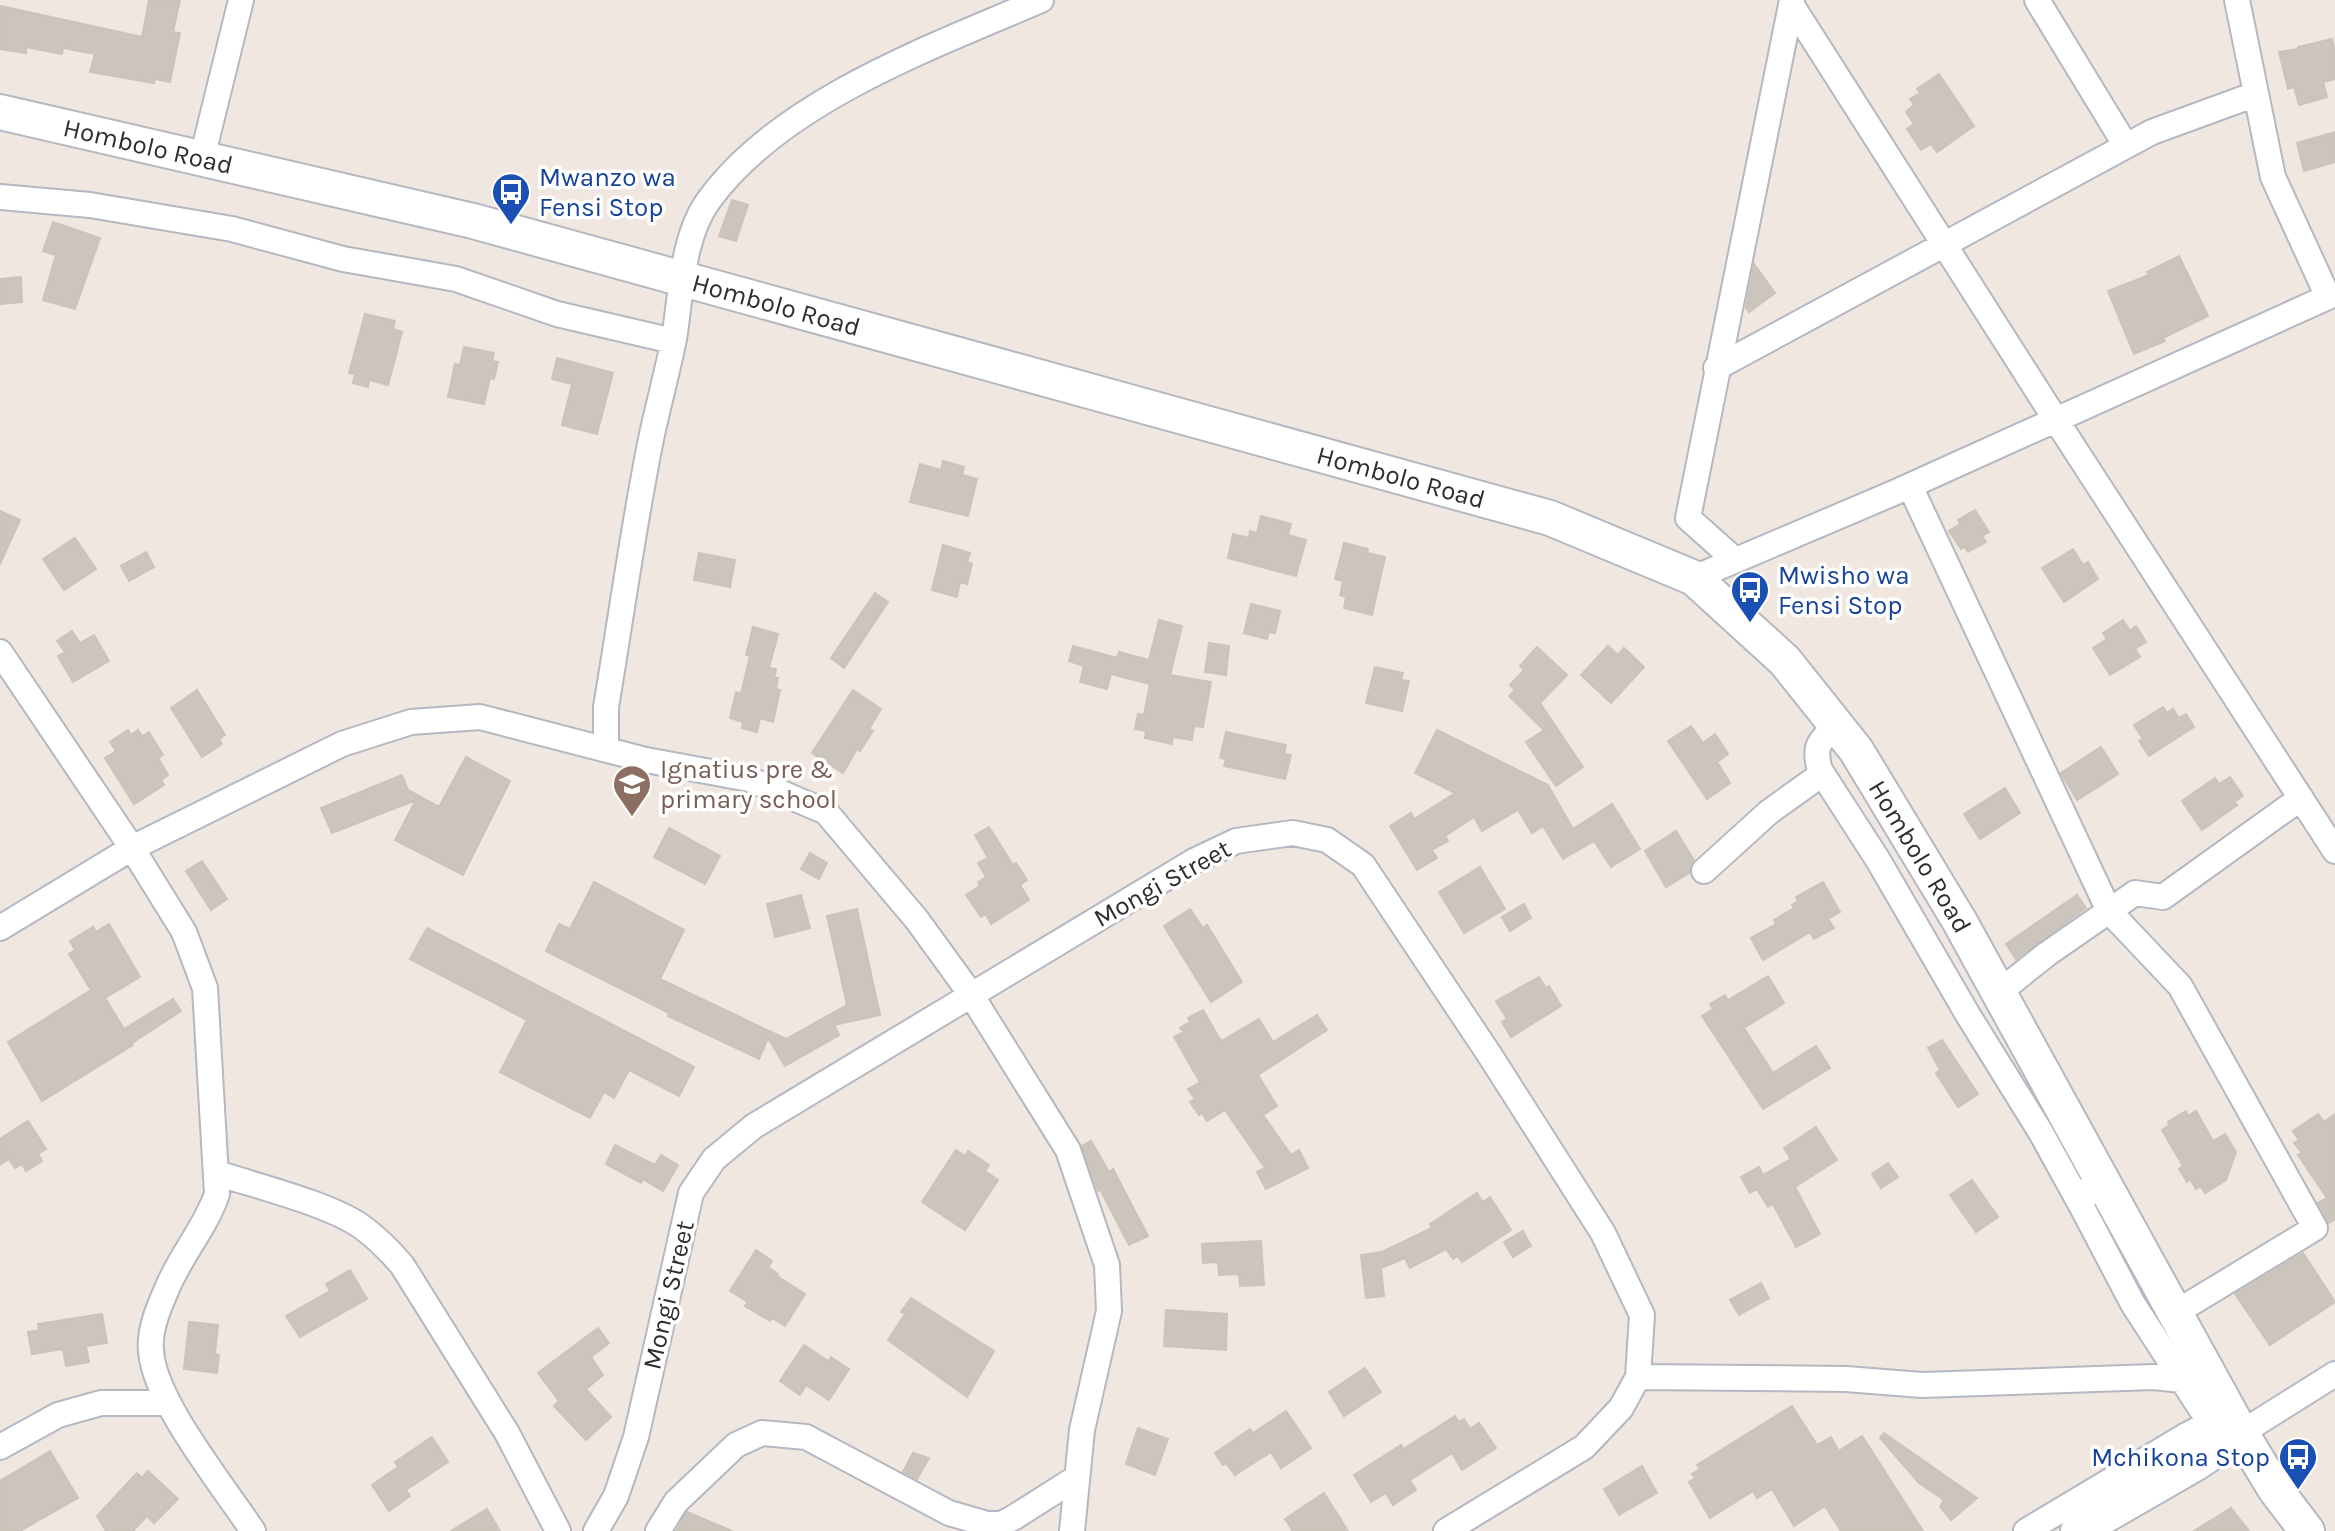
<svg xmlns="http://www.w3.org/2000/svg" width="2335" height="1531" viewBox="0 0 2335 1531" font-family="Karla,sans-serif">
	<rect width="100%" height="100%" fill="#f0e7e0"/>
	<!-- building -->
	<path fill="#cbc5be" stroke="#ccc3b9" stroke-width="2" d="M149 0H180L173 32 180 33 170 82 155 79 154 83 90 72 95 54 63 48 62 54 26 47V53L0 49 1 6 142 37Z
		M2332 39 2335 52V79L2323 82 2327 97 2299 105 2294 87 2288 89 2279 52 2298 49V47Z
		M1939 74 1974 126 1937 152 1931 144 1921 150 1907 129 1914 124 1906 112 1914 105 1910 99 1920 93 1917 89Z
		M2335 132V162L2304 171 2297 143Z
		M732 200 748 205 736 241 719 236Z
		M53 222 100 238 75 309 43 300 56 255 43 251Z
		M2179 256 2208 316 2163 338 2165 341 2134 354 2108 291 2149 275 2147 272Z
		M1754 264 1775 293 1749 312 1746 308Z
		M21 277 22 302 0 304V279Z
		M365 314 395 321 393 329 402 332 388 385 369 380 368 387 353 383 355 374 349 373Z
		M464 347 494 353 492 361 498 362 494 379 490 378 484 404 448 397 455 364 460 365Z
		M557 358 613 373 597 434 562 425 572 384 552 379Z
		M943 461 964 467 962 475 977 479 968 516 910 502 920 464 941 470Z
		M1975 510 1989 532 1982 536 1986 542 1968 552 1965 547 1961 549 1949 531 1960 524 1958 520Z
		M0 511 20 520 0 564Z
		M1261 516 1291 524 1288 535 1306 540 1296 576 1228 558 1233 534 1249 538 1250 531 1257 533Z
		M75 538 96 569 64 590 43 559Z
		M1344 543 1368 549 1367 553 1385 557 1372 615 1344 608 1346 597 1340 595 1343 581 1335 579Z
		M943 545 970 553 967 562 972 564 967 584 960 582 957 597 932 590Z
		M2073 549 2083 565 2088 562 2098 579 2064 602 2042 568Z
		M146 552 154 567 129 581 121 566Z
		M699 553 735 560 730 587 694 580Z
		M875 593 888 602 844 668 831 658Z
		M1251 604 1280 611 1275 633 1269 632 1267 639 1244 633Z
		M1159 620 1182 626 1170 675 1211 682 1203 727 1194 726 1192 740 1173 737 1172 744 1145 738 1146 731 1135 729 1138 714 1144 715 1150 684 1111 674 1107 689 1080 682 1084 666 1069 661 1073 646 1117 658 1119 652 1149 660Z
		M2123 620 2130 631 2136 626 2146 642 2135 649 2140 657 2110 675 2093 648 2107 639 2103 633Z
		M753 627 778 634 769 668 776 669 774 678H778L776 689 780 690 773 722 760 718 757 732 742 728 743 722 730 718 736 692 741 694 750 656 746 655Z
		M72 631 80 643 94 635 109 661 73 682 58 656 65 652 57 641Z
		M1209 643 1229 646 1226 675 1205 672Z
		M1608 646 1618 655 1624 648 1644 667 1611 703 1581 675Z
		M1537 647 1567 675 1540 703 1583 767 1556 786 1526 742 1544 730 1509 696 1515 690 1510 685 1524 670 1520 666Z
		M1375 667 1403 673 1401 680 1409 681 1402 711 1366 703Z
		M197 690 225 735 219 739 222 744 202 757 171 708Z
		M853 690 881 709 869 729 873 731 860 751 857 749 843 773 812 753Z
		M2163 707 2167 713 2173 709 2179 718 2186 714 2194 727 2149 756 2139 741 2143 739 2134 725Z
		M1691 726 1703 743 1715 734 1728 754 1717 762 1730 783 1707 799 1668 741Z
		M128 730 131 735 138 730 142 736 149 732 163 755 158 758 168 775 161 780 164 785 134 804 105 758 116 751 110 742Z
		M1437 730 1548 785 1573 829 1612 804 1640 849 1611 867 1594 841 1563 859 1543 826 1532 833 1518 810 1482 831 1474 817 1445 836 1448 841 1432 850 1437 858 1417 870 1390 826 1411 813 1414 819 1455 793 1415 773Z
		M1226 732 1286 745 1284 754 1291 755 1285 779 1224 766 1226 759 1220 758Z
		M2101 747 2118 774 2077 800 2061 773Z
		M466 757 510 781 463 875 395 840 416 800 332 833 321 808 402 775 408 790 439 807Z
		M2230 777 2243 796 2234 802 2237 805 2202 830 2182 801 2215 778 2219 784Z
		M2005 788 2020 813 1980 839 1964 814Z
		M989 827 1013 865 1016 863 1027 880 1020 885 1029 900 991 924 986 914 981 917 966 895 980 886 978 882 986 877 978 863 988 858 975 835Z
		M669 828 720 856 705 884 654 857Z
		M1676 831 1694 860 1689 873 1666 887 1645 851Z
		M810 853 827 863 819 879 801 869Z
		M202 861 227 899 211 910 186 871Z
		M1480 867 1505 909 1464 933 1439 892Z
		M594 882 684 930 660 979 786 1039 847 1005 827 916 857 909 880 1015 834 1025 839 1035 785 1066 768 1038 759 1059 668 1016 669 1013 546 951 559 924 570 929Z
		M1823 882 1840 912 1828 919 1834 928 1814 939 1810 932 1763 960 1751 938 1776 924 1774 920 1794 908 1792 905 1798 901 1796 897Z
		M801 895 810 928 775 937 767 904Z
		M2077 895 2086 908 2016 959 2006 944Z
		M1524 904 1531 918 1510 931 1502 917Z
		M1190 909 1203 928 1207 925 1242 982 1211 1002 1164 926Z
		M109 924 140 977 105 998 124 1029 173 999 181 1011 132 1043 133 1045 42 1101 8 1042 91 990 69 954 75 950 70 941 93 927 96 932Z
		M427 928 694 1067 679 1096 629 1070 614 1098 604 1092 590 1118 500 1072 527 1020 410 959Z
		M1768 976 1784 1003 1744 1028 1773 1073 1816 1046 1830 1068 1763 1109 1702 1016 1713 1009 1710 1004 1725 995 1728 1000Z
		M1539 977 1546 988 1549 986 1561 1006 1511 1037 1502 1022 1507 1019 1496 1001Z
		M1203 1010 1221 1041 1259 1019 1273 1042 1317 1015 1327 1030 1258 1075 1277 1106 1263 1115 1291 1155 1299 1150 1308 1168 1266 1189 1257 1172 1265 1168 1225 1110 1207 1121 1202 1113 1199 1115 1190 1102 1195 1099 1188 1089 1200 1082 1174 1037 1184 1032 1180 1028 1190 1022 1188 1018Z
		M1942 1040 1978 1094 1958 1107 1936 1073 1940 1070 1928 1048Z
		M2186 1111 2188 1116 2196 1111 2213 1141 2225 1134 2236 1152 2226 1180 2205 1193 2201 1186 2196 1189 2190 1179 2187 1182 2179 1169 2183 1166 2162 1130 2169 1125 2168 1122Z
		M2318 1114 2324 1122 2335 1114V1219L2329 1223 2318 1203 2327 1198 2298 1155 2302 1153 2294 1143 2299 1140 2293 1131Z
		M28 1121 46 1149 38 1154 42 1161 26 1171 22 1164 15 1168 9 1159 0 1165V1139Z
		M1816 1127 1837 1160 1795 1187 1820 1234 1796 1247 1773 1204 1768 1207 1757 1189 1750 1193 1741 1177 1759 1167 1763 1175 1791 1159 1784 1148Z
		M1091 1141 1109 1172 1113 1169 1148 1236 1129 1245 1100 1189 1098 1191 1082 1146Z
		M615 1145 655 1165 661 1155 678 1165 663 1191 643 1179 641 1183 606 1164Z
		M956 1150 965 1156 968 1151 989 1165 985 1171 998 1180 965 1230 922 1202Z
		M1888 1163 1898 1177 1881 1188 1872 1174Z
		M1972 1180 1998 1217 1976 1232 1950 1195Z
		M1477 1193 1483 1202 1490 1197 1511 1230 1462 1262 1458 1256 1453 1259 1446 1249 1410 1268 1405 1258 1381 1268 1384 1296 1366 1298 1361 1255 1382 1252 1432 1228 1430 1224Z
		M1523 1231 1531 1246 1513 1257 1504 1242Z
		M1261 1241 1264 1285 1240 1286 1239 1274 1219 1275 1218 1262 1203 1263 1202 1244Z
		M756 1250 772 1261 768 1267 778 1274 777 1276 805 1294 785 1326 772 1318 770 1321 745 1306 748 1302 730 1291Z
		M2303 1253 2335 1302 2270 1345 2235 1294Z
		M350 1270 367 1299 300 1337 286 1316 330 1291 326 1284Z
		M1761 1283 1769 1298 1739 1315 1730 1300Z
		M911 1298 994 1351 967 1397 888 1340 905 1314 901 1312Z
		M1166 1310 1227 1314 1226 1350 1164 1346Z
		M102 1314 107 1343 86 1346 89 1362 66 1366 63 1349 32 1354 28 1332 39 1330 38 1324Z
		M189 1322 218 1325 215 1354 219 1355 217 1373 184 1369Z
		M598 1328 609 1343 591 1357 603 1375 586 1389 611 1417 586 1440 554 1406 559 1401 538 1373Z
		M804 1345 828 1361 831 1357 849 1369 829 1400 806 1385 800 1395 780 1381Z
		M1365 1368 1381 1392 1344 1416 1329 1392Z
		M1792 1406 1817 1445 1831 1437 1839 1451 1862 1436 1923 1531H1841L1825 1506 1794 1526 1772 1489 1757 1498 1753 1491 1710 1518 1689 1482 1695 1478 1692 1474 1700 1469 1697 1465Z
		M1286 1411 1311 1448 1281 1468 1271 1452 1235 1475 1226 1463 1223 1465 1215 1453 1250 1429 1253 1433Z
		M1455 1416 1459 1422 1464 1419 1470 1429 1479 1423 1496 1448 1462 1470 1452 1453 1410 1480 1416 1490 1393 1505 1386 1493 1371 1502 1354 1475 1401 1445 1403 1449 1413 1443Z
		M1138 1428 1168 1439 1155 1475 1126 1464Z
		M1884 1433 1977 1498 1951 1520 1940 1507 1944 1500 1919 1483 1880 1438Z
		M432 1437 448 1462 406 1490 410 1496 389 1511 372 1485 398 1467 395 1462Z
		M50 1451 78 1498 20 1531H0V1481Z
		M913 1453 929 1458 917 1479 903 1472Z
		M1642 1466 1657 1493 1619 1515 1604 1489Z
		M148 1471 178 1499 154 1523 147 1516 133 1531H106L97 1516 137 1473 142 1478Z
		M1324 1493 1348 1531H1293L1285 1519Z
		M2231 1508 2249 1531H2194Z
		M487 1509 500 1531H451Z
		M687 1512 732 1531H676Z"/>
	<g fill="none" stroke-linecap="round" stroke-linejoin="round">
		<defs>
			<path id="street" d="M2037 0 2126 146
				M1791 4 2056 420 2335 851
				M202 158 241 0
				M0 197 90 205 232 229 343 259 456 279 557 314 673 341
				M1716 368 2152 132 2256 94
				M1910 486 2109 911 2180 986 2315 1228 2175 1313
				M1735 560 1688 518 1792 0
				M1694 578 1896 492 2328 297 2273 177 2237 0
				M0 652 132 848 184 932 205 988 217 1194C205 1229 179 1257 166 1291 158 1309 149 1331 151 1351 154 1401 224 1487 253 1531
				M1837 726C1819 740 1813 747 1820 770L1878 860 1968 1015 2040 1131 2082 1207
				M606 747V707C621 618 633 528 651 439 658 406 667 373 674 339 681 296 682 236 709 200 781 101 932 47 1041 0
				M1704 871 1769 812 1822 774
				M0 928 132 848 342 744 411 722 480 717 646 760 749 779 826 812 917 920 970 993 1068 1150 1107 1265 1109 1311 1082 1430 1072 1531
				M1998 993 2047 954 2135 893 2163 897 2301 798
				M217 1173C256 1186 330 1204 362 1227 377 1238 390 1251 402 1265L507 1433 558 1531
				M2085 1191 2082 1207 2133 1304 2210 1423
				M1638 1377 1846 1379 1922 1385 2154 1377 2181 1380
				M2241 1433 2335 1374
				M0 1447 58 1415 101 1403H166
				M596 1531 616 1496 636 1437 691 1193 714 1159 754 1126 1194 861 1236 841 1293 833 1327 840 1363 865 1489 1054 1603 1233 1642 1315 1638 1377 1621 1408 1584 1447 1446 1531
				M658 1531 676 1502 736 1445 762 1433 806 1437 949 1513 987 1524H1001L1013 1518 1076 1478
				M2026 1531 2185 1436 2224 1416"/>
			<g id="secondary">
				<path id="s1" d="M0 112 473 221 1550 518 1694 578 1785 661 1856 750 1960 922 2241 1433 2275 1489 2307 1531"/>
				<path d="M2078 1531 2196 1463 2241 1433"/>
			</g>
		</defs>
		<!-- street casing -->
		<use href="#street" stroke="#b4b8c2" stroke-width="28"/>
		<!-- secondary casing -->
		<use href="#secondary" stroke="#b4b8c2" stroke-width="38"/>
		<!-- street -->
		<use href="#street" stroke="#fff" stroke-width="24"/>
		<!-- secondary -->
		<use href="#secondary" stroke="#fff" stroke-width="34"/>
	</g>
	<!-- icons -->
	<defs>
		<symbol id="bus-pin" viewBox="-11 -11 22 30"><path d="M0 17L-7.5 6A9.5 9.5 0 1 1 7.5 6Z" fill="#1a4fb4" stroke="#fff"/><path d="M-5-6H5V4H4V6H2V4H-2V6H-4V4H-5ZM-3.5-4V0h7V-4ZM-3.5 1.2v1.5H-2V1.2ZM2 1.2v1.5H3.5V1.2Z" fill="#fff"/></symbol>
		<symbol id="school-pin" viewBox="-11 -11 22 30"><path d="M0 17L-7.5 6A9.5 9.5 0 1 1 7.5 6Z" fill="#8d6e63" stroke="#fff"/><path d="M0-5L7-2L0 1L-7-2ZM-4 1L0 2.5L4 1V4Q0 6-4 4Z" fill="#fff"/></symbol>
	</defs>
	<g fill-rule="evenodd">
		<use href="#bus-pin" x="489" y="170" width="44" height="60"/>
		<use href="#bus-pin" x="1728" y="568" width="44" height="60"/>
		<use href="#school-pin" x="610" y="762" width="44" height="60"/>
		<use href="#bus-pin" x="2276" y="1435" width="44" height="60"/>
	</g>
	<g text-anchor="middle" stroke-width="7" stroke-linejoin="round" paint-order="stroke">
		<!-- street labels -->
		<g font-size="26" fill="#2e2e2e" stroke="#fff">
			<text dy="9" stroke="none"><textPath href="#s1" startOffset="152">Hombolo Road</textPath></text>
			<text dy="9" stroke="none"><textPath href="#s1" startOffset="800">Hombolo Road</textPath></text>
			<text dy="9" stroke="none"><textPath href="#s1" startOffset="1448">Hombolo Road</textPath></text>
			<text dy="9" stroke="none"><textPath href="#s1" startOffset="2120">Hombolo Road</textPath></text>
			<text transform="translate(1162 883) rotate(-29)" y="9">Mongi Street</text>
			<text transform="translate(668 1295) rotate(-77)" y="9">Mongi Street</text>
		</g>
		<!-- transit labels -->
		<g font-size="26" fill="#164399" stroke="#fff" text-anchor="start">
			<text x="539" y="186">Mwanzo wa<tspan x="539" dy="30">Fensi Stop</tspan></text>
			<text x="1778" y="584">Mwisho wa<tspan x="1778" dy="30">Fensi Stop</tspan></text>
			<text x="2270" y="1466" text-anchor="end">Mchikona Stop</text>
		</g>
		<!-- education labels -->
		<g font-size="26" fill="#785e54" stroke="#fff" text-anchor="start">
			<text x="660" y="778">Ignatius pre &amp;<tspan x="660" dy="30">primary school</tspan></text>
		</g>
	</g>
</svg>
